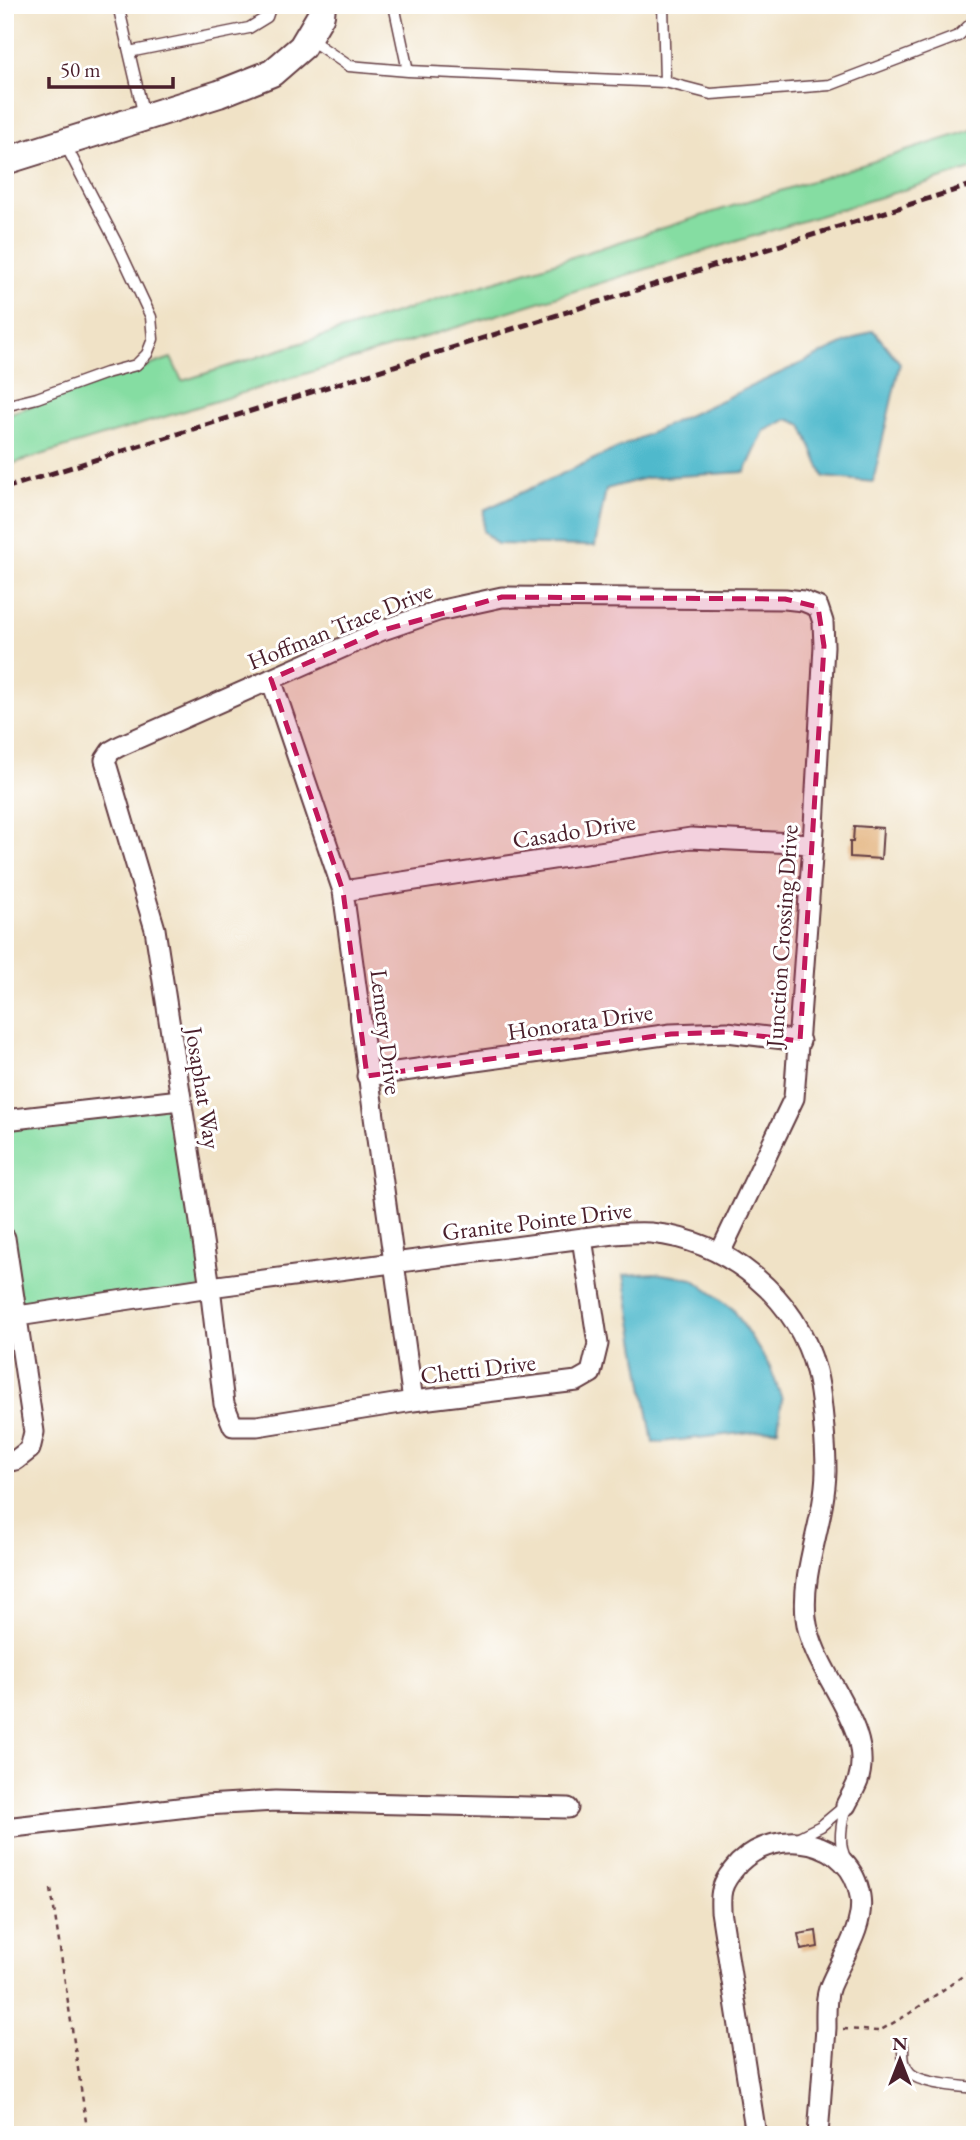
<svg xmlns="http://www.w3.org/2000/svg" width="980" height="2140" viewBox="0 0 980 2140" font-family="'EB Garamond',serif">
	<rect width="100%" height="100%" fill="#fff"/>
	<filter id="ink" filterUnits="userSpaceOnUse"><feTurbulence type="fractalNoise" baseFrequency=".0143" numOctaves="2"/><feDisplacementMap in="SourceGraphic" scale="14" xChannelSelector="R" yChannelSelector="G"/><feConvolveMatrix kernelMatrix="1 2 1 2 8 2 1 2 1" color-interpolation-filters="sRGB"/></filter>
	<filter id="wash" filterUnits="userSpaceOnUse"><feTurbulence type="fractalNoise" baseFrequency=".00686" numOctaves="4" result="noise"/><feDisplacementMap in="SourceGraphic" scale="28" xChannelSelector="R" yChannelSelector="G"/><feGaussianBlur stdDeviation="1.57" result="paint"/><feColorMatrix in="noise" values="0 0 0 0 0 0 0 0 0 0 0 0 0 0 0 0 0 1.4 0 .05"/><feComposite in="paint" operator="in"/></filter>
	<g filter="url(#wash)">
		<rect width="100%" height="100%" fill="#f0e2c6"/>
		<!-- green -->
		<path fill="#85dda2" stroke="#687e66" stroke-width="2" d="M975 129V168L5 466V415L171 358 182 381Z
			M180 1100 210 1287 16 1316 5 1238V1120Z"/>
		<!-- water -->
		<path fill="#4fb9cc" stroke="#4c6c7c" stroke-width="2" d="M873 330 900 363 873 482 824 477 802 425 788 419 764 431 745 472 646 478 606 489 595 546 497 544 483 531 484 510Z
			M655 1273 693 1279 733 1309 770 1367 782 1399 778 1429 653 1443 624 1275Z"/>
		<g id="blocks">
			<!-- building -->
			<path fill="#e3b37e" d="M854 826 883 828 881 859 850 857V842H853Z
				M816 1931 818 1947 801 1950 798 1934Z"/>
		</g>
	</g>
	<g filter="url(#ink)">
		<use href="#blocks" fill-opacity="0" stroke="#633c42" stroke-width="2"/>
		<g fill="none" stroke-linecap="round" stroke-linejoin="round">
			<defs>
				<path id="lane" d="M118 5 144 116
					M663 5 665 82
					M308 38 349 66 408 71 394 5
					M129 52 249 28 267 17 271 5
					M408 71 665 82 711 94 830 85 958 36 975 20
					M5 406 37 398 106 373 136 365 147 354 153 339 151 317 116 242 65 144
					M795 1839 821 1826 846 1805
					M846 1859C837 1844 842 1821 846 1805
					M903 2047C903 2057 903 2066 910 2073 921 2084 959 2086 975 2088"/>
				<path id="street" d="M271 679 343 891 413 1401
					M343 891 691 838 813 844
					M367 1076 671 1034 727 1032 800 1041
					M5 1120 180 1100
					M5 1238 34 1432 30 1449 16 1460 5 1462
					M582 1238 598 1344 591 1373 577 1381 413 1401 257 1426H233L224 1404 210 1287 155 929 105 760 111 751 120 746 380 631 438 611 502 597 785 599 803 601 818 607 823 622 824 646 813 844 794 1098 720 1253
					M5 1318 210 1287 614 1234C626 1233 639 1232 651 1233 728 1241 796 1296 816 1371 822 1395 826 1446 826 1471 825 1521 801 1568 806 1618 812 1673 876 1726 858 1781 855 1789 850 1797 846 1805
					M5 1828 205 1805 275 1801 568 1808
					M756 2135 721 1911C721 1905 720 1897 722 1890 724 1880 732 1871 739 1863 778 1825 851 1839 860 1896 865 1927 841 1959 830 1986 825 1998 826 2015 826 2028 823 2064 821 2099 818 2135"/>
				<path id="secondary" d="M5 161 219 94 272 73 302 47 321 15 322 5"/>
			</defs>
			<!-- lane casing -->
			<use href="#lane" stroke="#633c42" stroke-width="13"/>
			<!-- street casing -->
			<use href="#street" stroke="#633c42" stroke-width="23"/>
			<!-- secondary casing -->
			<use href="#secondary" stroke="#633c42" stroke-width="30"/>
			<!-- path -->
			<path stroke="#633c42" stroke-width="2.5" stroke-dasharray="5 5" stroke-linecap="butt" d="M51 1889 88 2135
				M843 2029 879 2031 907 2015 970 1971 975 1970"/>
			<!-- lane -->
			<use href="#lane" stroke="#fff" stroke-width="10"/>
			<!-- street -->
			<use href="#street" stroke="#fff" stroke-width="19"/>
			<!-- secondary -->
			<use href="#secondary" stroke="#fff" stroke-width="26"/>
			<!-- rail -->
			<path stroke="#4a1f2b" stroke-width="5" stroke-dasharray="10 5" stroke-linecap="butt" d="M5 488 975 184"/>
		</g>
	</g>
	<!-- marked area -->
	<path fill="#c2185b" fill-opacity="0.2" stroke="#c2185b" stroke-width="5" stroke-dasharray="14 9" stroke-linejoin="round" d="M502 597 785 599 818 607 824 646 800 1041 727 1032 671 1034 367 1076 343 891 271 679 380 631Z"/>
	<g text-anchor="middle" stroke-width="6" stroke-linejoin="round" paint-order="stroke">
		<!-- street labels -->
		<g font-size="24" fill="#4a1f2b" stroke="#fff">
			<text transform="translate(340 626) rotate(-22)" y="8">Hoffman Trace Drive</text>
			<text transform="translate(574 831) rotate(-9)" y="8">Casado Drive</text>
			<text transform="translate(782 936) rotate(-86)" y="8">Junction Crossing Drive</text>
			<text transform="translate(580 1022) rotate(-8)" y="8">Honorata Drive</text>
			<text transform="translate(386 1032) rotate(83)" y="8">Lemery Drive</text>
			<text transform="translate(203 1088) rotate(81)" y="8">Josaphat Way</text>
			<text transform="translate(537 1221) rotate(-7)" y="8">Granite Pointe Drive</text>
			<text transform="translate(478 1369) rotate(-7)" y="8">Chetti Drive</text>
		</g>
	</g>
	<!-- margin -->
	<rect width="980" height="2140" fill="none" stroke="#fff" stroke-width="28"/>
	<!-- north arrow -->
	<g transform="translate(900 2060)" stroke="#ffffff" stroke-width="5" paint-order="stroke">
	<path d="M0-5L12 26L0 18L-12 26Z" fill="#4a1f2b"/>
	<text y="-10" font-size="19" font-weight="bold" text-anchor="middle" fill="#4a1f2b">N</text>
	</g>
	<!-- scale -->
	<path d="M49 77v10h124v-10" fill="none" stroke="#4a1f2b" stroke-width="3.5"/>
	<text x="60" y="77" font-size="21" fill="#4a1f2b" stroke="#ffffff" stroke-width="5" paint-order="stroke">50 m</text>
</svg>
